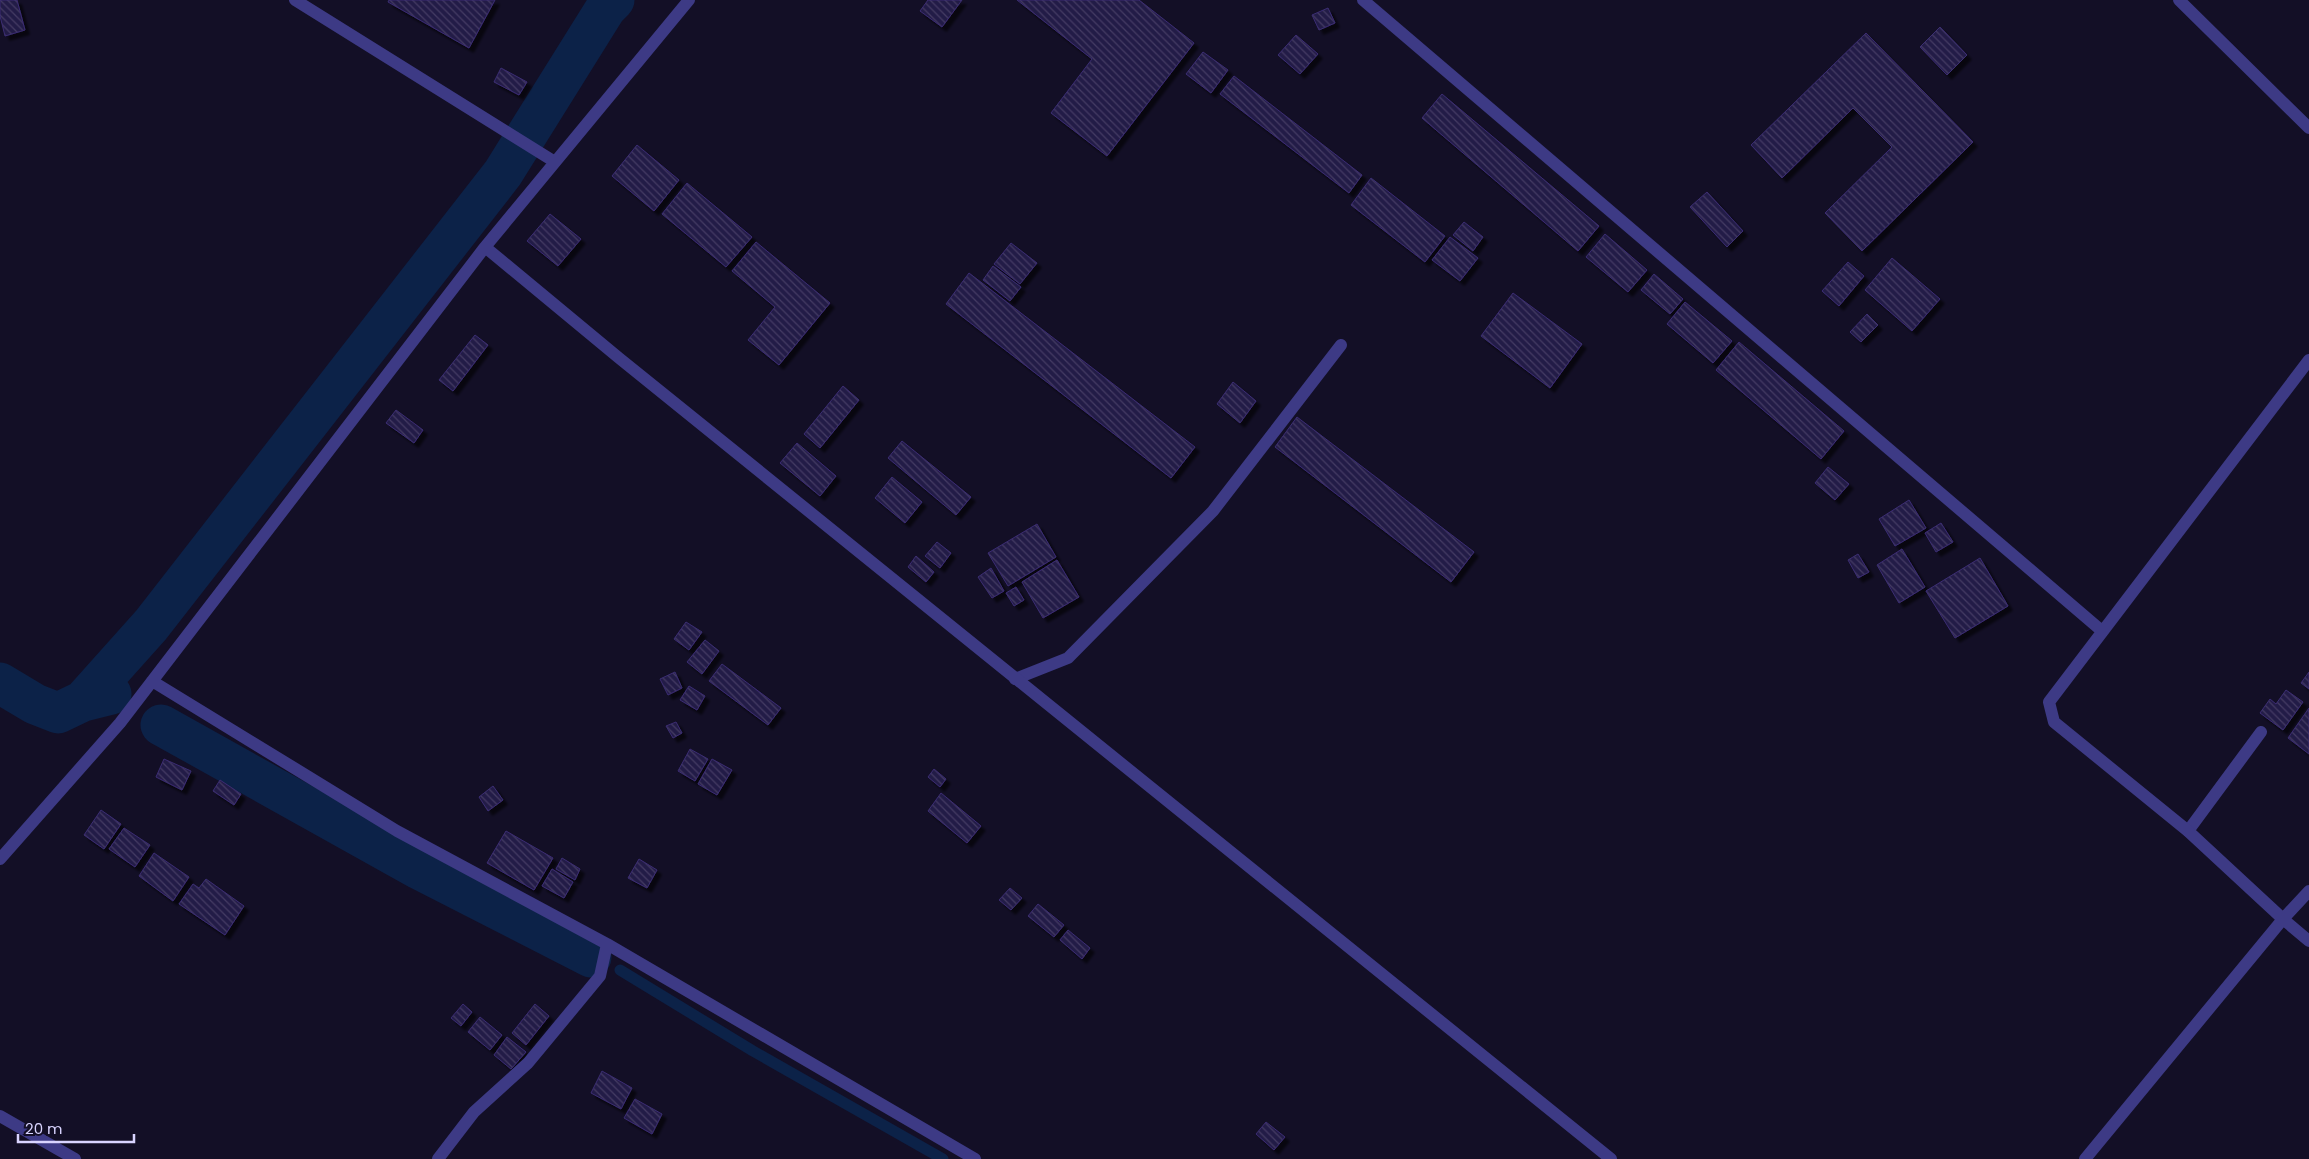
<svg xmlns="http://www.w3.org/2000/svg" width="2309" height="1159" viewBox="0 0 2309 1159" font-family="Poppins,sans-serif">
	<defs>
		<pattern id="building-back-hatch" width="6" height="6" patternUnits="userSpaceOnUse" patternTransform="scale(1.25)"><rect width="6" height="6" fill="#241b47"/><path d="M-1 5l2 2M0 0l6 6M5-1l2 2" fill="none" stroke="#433b63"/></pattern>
		<filter id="shadow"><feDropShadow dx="4.5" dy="4.5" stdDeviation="1" flood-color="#0009"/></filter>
	</defs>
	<rect width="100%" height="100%" fill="#130f26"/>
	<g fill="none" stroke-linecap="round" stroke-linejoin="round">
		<!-- stream -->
		<path stroke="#0c2248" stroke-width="11" d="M620 970 753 1051 943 1159"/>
		<!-- canal -->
		<path stroke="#0c2248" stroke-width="41" d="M0 683 35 704 58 713 83 701 111 694
			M83 701 151 625 503 173 606 8 614 0
			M161 725 419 869 591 957"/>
	</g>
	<!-- building -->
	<path fill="url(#building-back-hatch)" stroke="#3b2d73" filter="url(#shadow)" d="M0 0H17L25 30 5 36 0 16Z
		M389 0H495L469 48 388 2Z
		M928 0H962L942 27 920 11Z
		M1017 0H1139L1194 43 1107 156 1051 113 1092 59Z
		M1328 8 1335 23 1319 30 1312 15Z
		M1940 27 1967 55 1947 75 1920 47Z
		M1866 33 1973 142 1862 251 1825 213 1892 147 1853 108 1782 178 1751 145Z
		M1296 35 1318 54 1300 74 1278 55Z
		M1203 52 1228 70 1211 93 1186 74Z
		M501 68 527 82 519 95 494 82Z
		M1234 76 1362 175 1349 193 1220 94Z
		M1442 94 1599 226 1578 251 1422 118Z
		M637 145 679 180 654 211 612 176Z
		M1371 178 1445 236 1425 262 1351 205Z
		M687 183 752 237 726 267 662 214Z
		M1707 192 1743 231 1727 247 1690 207Z
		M550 214 581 239 558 266 527 241Z
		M1464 222 1483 237 1473 251 1453 235Z
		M1605 234 1647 270 1628 292 1586 257Z
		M1450 237 1478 258 1460 281 1432 260Z
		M756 242 830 303 779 365 748 340 775 307 732 271Z
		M1011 243 1037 263 1020 284 994 264Z
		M1892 258 1940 299 1912 331 1865 290Z
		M1848 262 1864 276 1839 306 1822 291Z
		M993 266 1021 287 1010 301 983 280Z
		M969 273 1195 447 1171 478 946 304Z
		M1654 274 1683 299 1670 314 1641 290Z
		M1513 293 1582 344 1550 388 1481 336Z
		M1685 302 1732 341 1713 363 1667 324Z
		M1867 314 1878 325 1861 342 1850 332Z
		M475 335 488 345 453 391 439 380Z
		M1739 342 1844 431 1821 459 1716 370Z
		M1233 382 1256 401 1240 423 1217 404Z
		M843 386 859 400 820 448 804 434Z
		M396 410 423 430 414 443 386 423Z
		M1297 417 1474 552 1451 582 1275 447Z
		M902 441 971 497 956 515 888 458Z
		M797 443 836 476 820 496 780 463Z
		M1828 467 1849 484 1835 500 1815 483Z
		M892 477 922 502 905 523 875 498Z
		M1909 500 1926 528 1895 546 1879 519Z
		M1941 523 1953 542 1936 552 1925 533Z
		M1037 524 1056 557 1008 586 988 553Z
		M937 542 951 553 940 568 925 556Z
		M1902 549 1925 587 1899 603 1877 565Z
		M1858 554 1869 572 1858 578 1848 560Z
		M916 556 934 572 926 582 908 567Z
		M1980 558 2008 606 1955 638 1926 591Z
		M1057 560 1079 597 1043 618 1022 582Z
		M991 568 1004 591 992 598 978 577Z
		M1016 587 1024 600 1014 606 1006 593Z
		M686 622 702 632 689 650 674 639Z
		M705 640 719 651 702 674 687 662Z
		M722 664 781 708 768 725 709 681Z
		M675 672 682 688 668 695 660 679Z
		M2309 672V689L2301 683Z
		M689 686 705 696 697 710 680 700Z
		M2286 690 2303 702 2283 730 2260 713 2270 699 2276 704Z
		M2309 708V754L2288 738Z
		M676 722 682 733 673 738 666 726Z
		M690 749 708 759 695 781 678 771Z
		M164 759 191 771 182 790 156 777Z
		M712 759 732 770 717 795 698 784Z
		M934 769 946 779 940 787 928 777Z
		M220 780 241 794 234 805 213 791Z
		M493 786 503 800 488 811 479 797Z
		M941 793 981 826 967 843 928 811Z
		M101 810 121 824 104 849 84 835Z
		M124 828 150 845 135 867 109 849Z
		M506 831 553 858 534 890 487 863Z
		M154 853 189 877 173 901 139 876Z
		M562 858 580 869 575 880 556 869Z
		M639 859 657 870 647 888 628 878Z
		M552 869 573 882 564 898 542 886Z
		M206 879 244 906 225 935 179 904 193 884 199 888Z
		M1010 888 1022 898 1011 910 999 900Z
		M1038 904 1064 925 1054 937 1028 916Z
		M1068 930 1090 948 1082 959 1060 940Z
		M463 1004 472 1012 461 1026 451 1018Z
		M535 1004 549 1016 526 1045 512 1033Z
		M480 1017 502 1035 490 1050 468 1032Z
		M507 1037 526 1052 511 1069 494 1055Z
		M602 1071 632 1088 621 1109 591 1093Z
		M635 1099 662 1114 652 1134 624 1118Z
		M1266 1122 1285 1137 1274 1150 1256 1134Z"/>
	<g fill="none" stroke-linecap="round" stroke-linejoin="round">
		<!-- service -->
		<path stroke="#3d3a85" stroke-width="12" d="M1015 679 1068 658 1213 511 1341 345
			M2188 831 2261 732"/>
		<!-- minor -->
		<path stroke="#3d3a85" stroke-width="12" d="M295 0 555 162
			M1363 0 2102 631
			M2179 0 2309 128
			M485 247 619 358 1611 1159
			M152 681 397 831 607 944 975 1159
			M0 859 120 723 485 247 689 0
			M2309 891 2283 919 2309 941
			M438 1159 474 1112 528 1063 600 976 607 944
			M2085 1159 2283 919 2188 831 2054 722 2049 702 2309 360"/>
		<!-- tertiary -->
		<path stroke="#3d3a85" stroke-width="12" d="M0 1116 75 1159"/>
	</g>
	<!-- scale -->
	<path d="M18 1134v8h116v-8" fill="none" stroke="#d9d4ff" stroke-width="2.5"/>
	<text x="25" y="1134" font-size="15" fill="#d9d4ff" stroke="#130f26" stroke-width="4" paint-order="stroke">20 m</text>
</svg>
